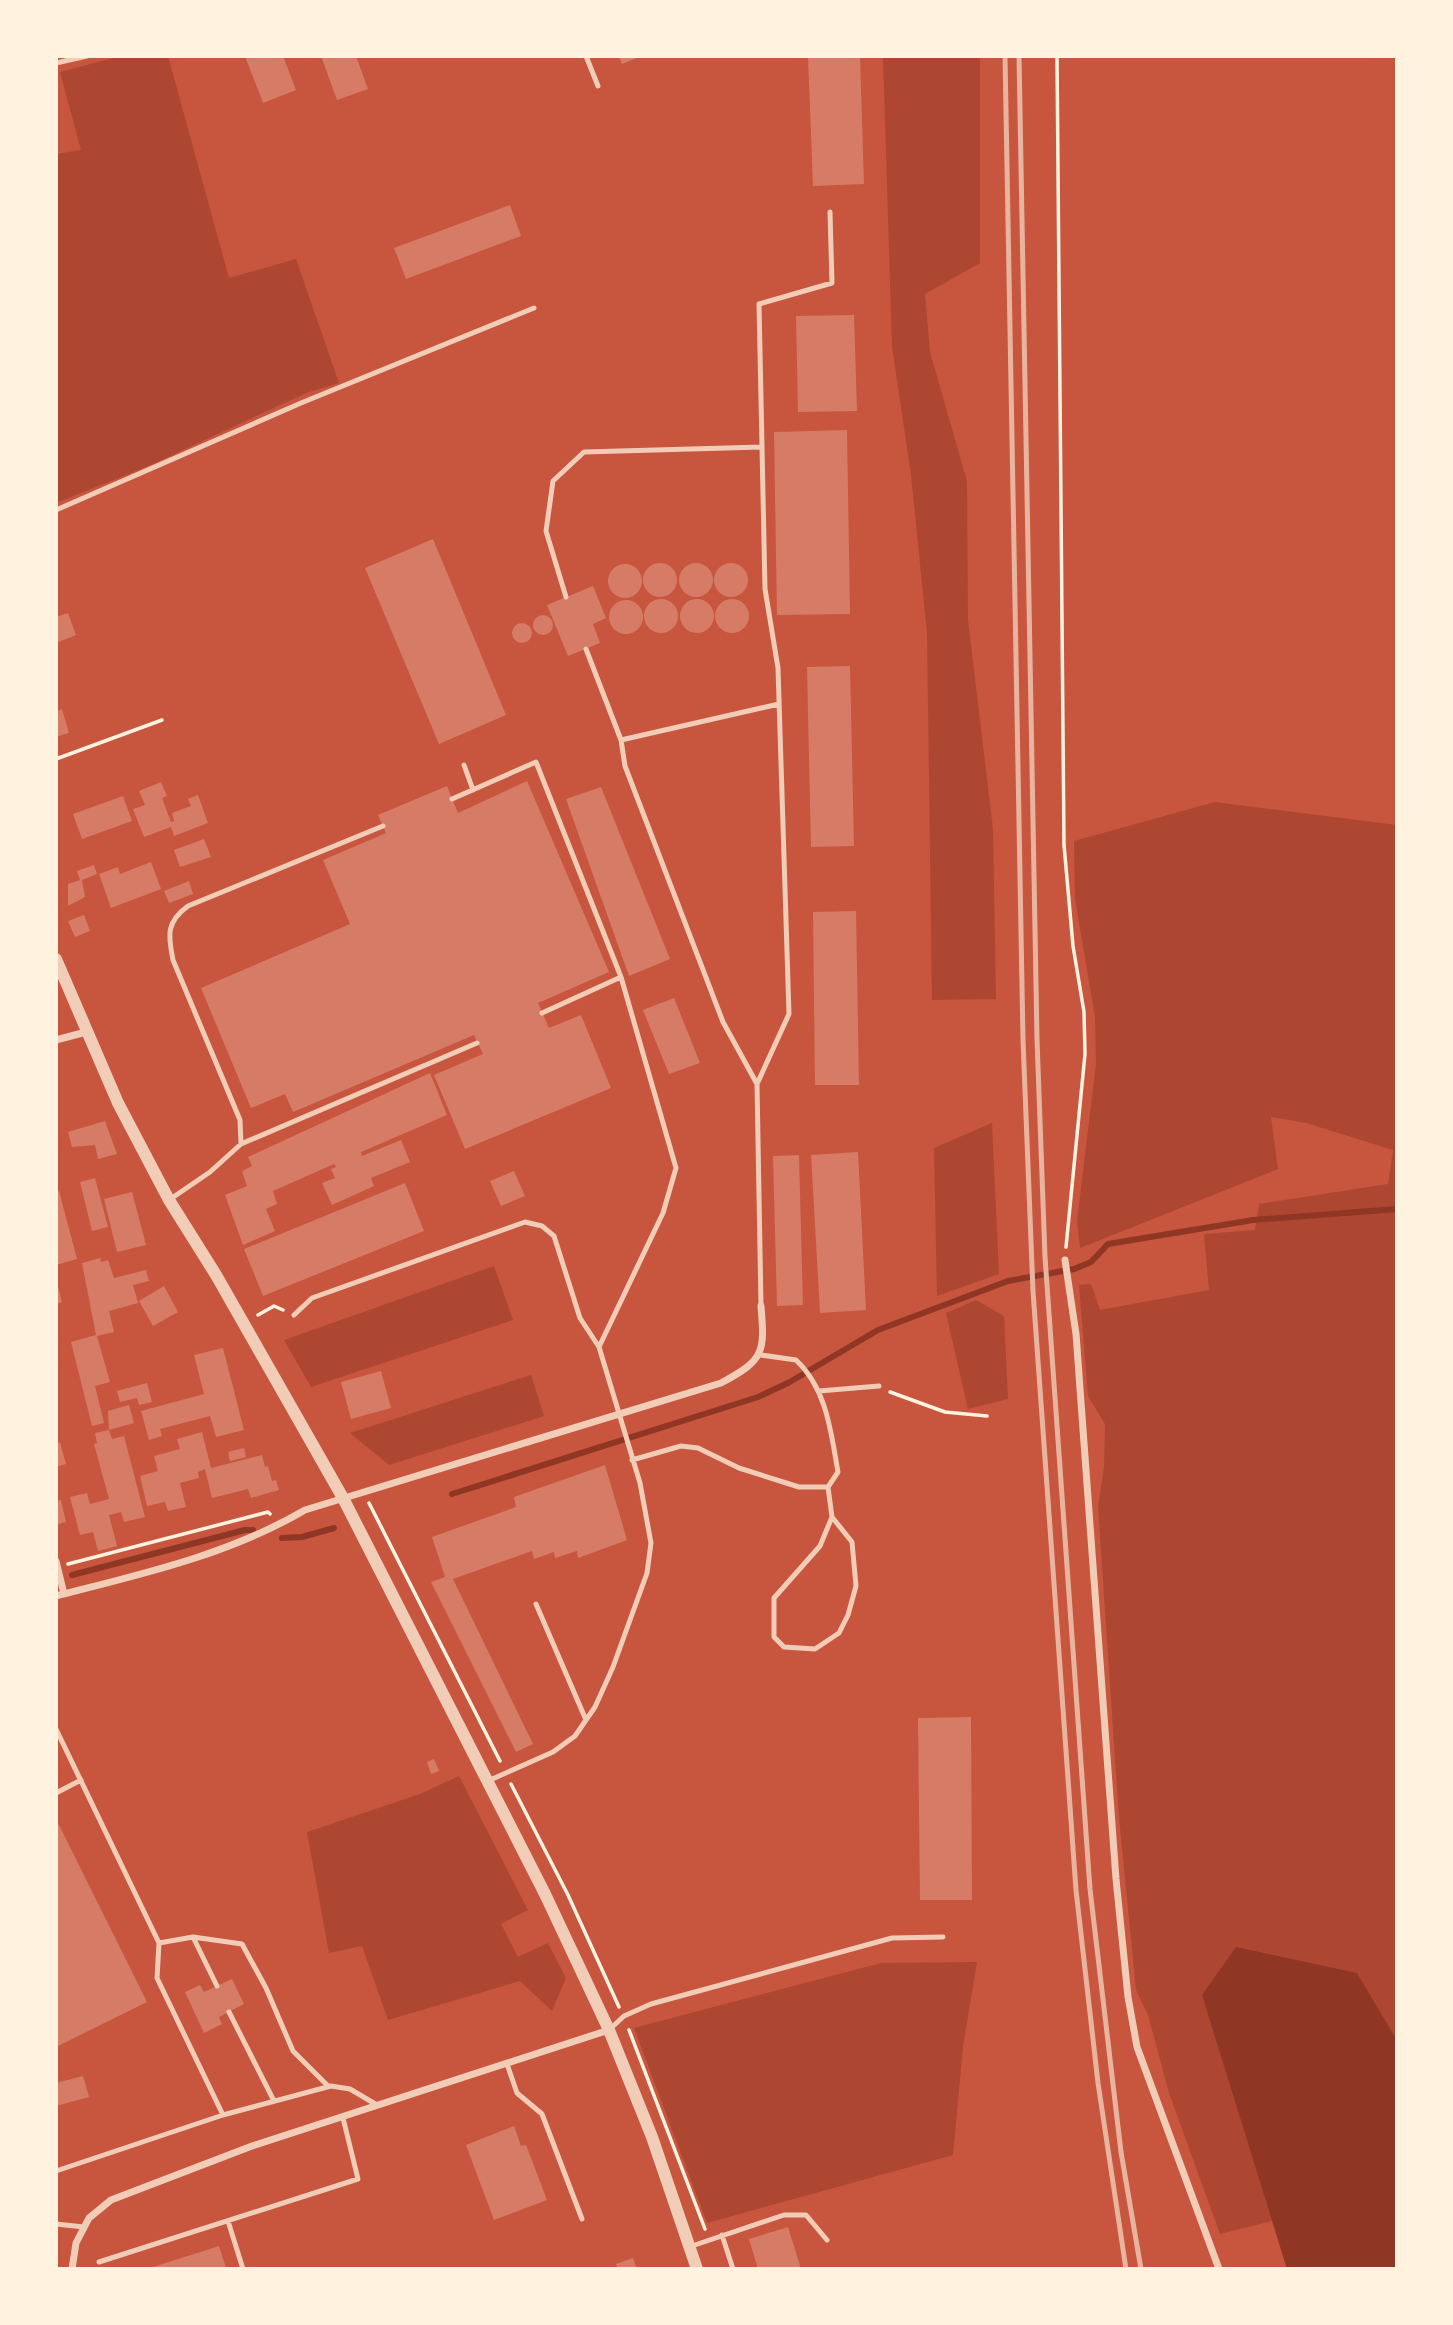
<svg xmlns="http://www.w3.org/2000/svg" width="1453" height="2325" viewBox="0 0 1453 2325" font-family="Cabin,sans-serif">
	<rect width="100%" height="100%" fill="#c8553d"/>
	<!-- green -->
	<path fill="#ae4732" d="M121 56H168L229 278 296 259 339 383 306 393 146 467 56 503V154L81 150 60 72Z
		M883 56H980V263L925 294 930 352 967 481 968 620 993 829 996 999 932 1000 927 633 911 475 892 346Z
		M1215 802 1397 825V2040L1357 1973 1203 1995 1272 2221 1220 2234 1169 2093 1148 2015 1136 1990 1119 1818 1098 1506 1104 1468 1105 1424 1088 1396 1079 1285 1091 1284 1100 1310 1209 1290 1204 1234 1255 1230 1259 1204 1388 1184 1393 1150 1306 1123 1271 1117 1278 1169 1080 1248 1077 1221 1096 1064 1095 1017 1075 899 1074 841Z
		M992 1123 999 1274 937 1296 934 1148Z
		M494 1266 513 1320 311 1387 284 1340Z
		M976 1300 1004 1316 1008 1399 968 1409 946 1313Z
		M531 1375 544 1416 389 1465 350 1433Z
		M459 1776 528 1910 501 1924 518 1957 548 1943 566 1978 552 2011 520 1981 388 2020 362 1946 329 1953 307 1832 420 1794Z
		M977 1962 963 2047 953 2155 707 2223 634 2028 881 1963Z"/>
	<!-- water -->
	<path fill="#8f3625" d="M1236 1947 1357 1973 1397 2040V2269H1287L1202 1995Z"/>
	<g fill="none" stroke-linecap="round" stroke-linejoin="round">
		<!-- stream -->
		<path stroke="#8f3625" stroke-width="6" d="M452 1494 758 1397 788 1383 878 1330 1008 1281 1074 1269 1091 1262 1108 1244 1253 1220 1397 1209
			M282 1538 302 1537 334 1528
			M72 1575 245 1530H253"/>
	</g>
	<!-- building -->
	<path fill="#d67c66" d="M245 56H283L296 90 263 103Z
		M321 56H356L368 89 337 100Z
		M619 56H642L622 64Z
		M808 56H860L864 184 813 186Z
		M510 205 521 236 406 279 394 248Z
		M854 315 857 411 798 412 796 316Z
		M847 430 850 614 777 615 774 432Z
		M433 539 506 715 439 744 365 568Z
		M643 580a17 17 0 1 1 34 0a17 17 0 1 1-34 0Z
		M679 580a17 17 0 1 1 34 0a17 17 0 1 1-34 0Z
		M714 580a17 17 0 1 1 34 0a17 17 0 1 1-34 0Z
		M608 581a17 17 0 1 1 34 0a17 17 0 1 1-34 0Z
		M593 586 606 618 593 624 600 643 568 656 547 605Z
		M644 616a17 17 0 1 1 34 0a17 17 0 1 1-34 0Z
		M680 616a17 17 0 1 1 34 0a17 17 0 1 1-34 0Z
		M715 616a17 17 0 1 1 34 0a17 17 0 1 1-34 0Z
		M609 617a17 17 0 1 1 34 0a17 17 0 1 1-34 0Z
		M68 613 76 635 56 643V617Z
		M533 625a10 10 0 1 1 20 0a10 10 0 1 1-20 0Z
		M512 633a10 10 0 1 1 20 0a10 10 0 1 1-20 0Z
		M850 666 854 846 811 847 807 667Z
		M62 709 69 733 56 737V712Z
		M527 781 609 972 538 1003 549 1028 581 1015 611 1088 465 1149 434 1075 483 1054 474 1035 293 1112 285 1094 251 1108 201 988 350 924 323 860 386 833 378 815 447 786 458 813Z
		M161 782 167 796 162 798 171 822 174 821 172 813 191 806 188 799 198 795 208 823 174 836 171 827 144 837 133 809 145 805 139 791Z
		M601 787 670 959 629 976 566 799Z
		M123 796 132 821 82 839 73 814Z
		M204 839 211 857 180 867 174 850Z
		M151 862 161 889 111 908 99 874 118 867 120 874Z
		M94 865 97 874 82 880 85 897 68 906V884L80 880 77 871Z
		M189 881 193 894 169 903 164 891Z
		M856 911 859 1085H815L813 912Z
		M84 915 90 931 75 937 68 921Z
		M674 998 700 1063 669 1074 643 1010Z
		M430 1073 447 1115 361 1152 362 1156 401 1140 410 1162 371 1178 374 1186 332 1205 322 1183 335 1178 331 1169 336 1167 334 1164 273 1191 277 1204 266 1209 275 1231 243 1245 225 1195 247 1186 242 1171 252 1166 248 1157Z
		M105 1121 117 1154 98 1159 95 1145 72 1147 68 1132Z
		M858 1152 866 1310 820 1313 811 1155Z
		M799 1155 803 1305 777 1306 773 1156Z
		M514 1171 525 1196 501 1206 490 1181Z
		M95 1178 108 1227 92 1231 80 1182Z
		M405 1183 424 1231 263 1296 244 1249Z
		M59 1191 77 1259 56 1265V1192Z
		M132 1192 146 1245 117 1252 104 1199Z
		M100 1258 101 1262 108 1260 114 1278 146 1270 149 1281 133 1285 138 1303 109 1311 114 1332 97 1336 110 1382 95 1386 104 1423 92 1426 71 1342 96 1335 82 1263Z
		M56 1279 62 1302 56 1304Z
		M164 1286 178 1312 153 1326 139 1301Z
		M223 1348 244 1430 216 1437 210 1416 160 1429 162 1436 149 1440 141 1411 204 1394 194 1355Z
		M381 1371 391 1408 351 1419 341 1382Z
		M147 1383 152 1402 139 1405 137 1398 120 1402 117 1391Z
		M129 1405 134 1423 109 1430 108 1411Z
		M109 1430 112 1439 124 1436 145 1517 124 1522 121 1512 109 1515 117 1546 98 1551 93 1532 80 1535 70 1497 87 1493 90 1504 109 1499 94 1444 97 1443 95 1433Z
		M202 1432 211 1468 262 1455 265 1467 268 1466 272 1481 276 1480 279 1490 251 1498 248 1489 212 1498 205 1469 198 1472 199 1478 180 1483 186 1507 168 1511 165 1502 147 1506 140 1476 158 1471 154 1456 180 1449 177 1439Z
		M60 1442 66 1464 56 1467V1444Z
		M244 1448 246 1457 230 1461 228 1452Z
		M605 1465 627 1540 578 1558 577 1551 555 1558 554 1552 534 1559 532 1551 453 1579 533 1744 516 1752 431 1582 445 1577 432 1537 516 1507 514 1497Z
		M61 1500 66 1522 56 1525V1501Z
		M971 1717 972 1900H920L918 1718Z
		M434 1759 439 1771 431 1774 427 1762Z
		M59 1825 147 2002 56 2047V1827Z
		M232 1979 244 2004 219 2017 222 2024 204 2033 185 1992 200 1985 204 1992Z
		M83 2076 89 2097 56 2106V2083Z
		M514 2126 521 2146 526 2145 547 2200 494 2220 466 2145Z
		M788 2227 801 2269H758L749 2239Z
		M219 2246 226 2268 150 2269V2268Z
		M633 2258 637 2269H618L616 2264Z"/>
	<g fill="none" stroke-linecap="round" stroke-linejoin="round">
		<!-- path -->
		<path stroke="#fff3e0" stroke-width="3.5" d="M1057 56 1064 845 1073 946 1084 1012 1085 1054 1066 1247
			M56 759 162 720
			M258 1315 274 1306 283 1310
			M890 1392 945 1412 987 1416
			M369 1503 500 1761
			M68 1564 268 1512 270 1514
			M511 1784 568 1895 619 2007
			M629 2030 705 2229"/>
		<!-- service -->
		<path stroke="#f1ccb7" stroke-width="5" d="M586 56 598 86
			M56 63 87 56
			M56 510 301 403 534 308
			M566 597 546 531 553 481 584 452 762 447
			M586 649 621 740 779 704
			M621 740 625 766 723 1022 757 1084
			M464 765 473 790
			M452 799 536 762 621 977 542 1013
			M241 1144 240 1120 173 960C168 935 166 922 188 906L383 826
			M169 1200 210 1172 241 1144 477 1043
			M761 1306 757 1084 789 1014 778 668 765 589 759 304 832 283 830 212
			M294 1315 312 1298 525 1222 542 1226 554 1236 580 1318 599 1347 640 1483 651 1543 647 1573 613 1667 595 1707 575 1736 553 1752 490 1780
			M599 1347 663 1213 676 1168 621 977
			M819 1391 879 1386
			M632 1460 681 1446 698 1448 739 1468 799 1487H828L838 1472C831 1433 827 1389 796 1360L761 1355
			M828 1487 832 1517 852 1542 856 1586 848 1615 839 1633 815 1649 784 1647 774 1637V1598L820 1546 832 1517
			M536 1604 586 1720
			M56 1729 159 1943 193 1937 242 1944 266 1988 293 2051 328 2086
			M56 1793 81 1780
			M193 1937 217 1986
			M159 1943 157 1978 223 2115
			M229 2012 274 2101
			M609 2030 624 2016 651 2004 892 1938 943 1937
			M507 2064 517 2093 542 2114 582 2219
			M56 2171 223 2115 331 2086 350 2089 377 2105
			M228 2221 243 2269
			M56 2224 84 2227
			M722 2235 733 2269
			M689 2247 784 2215H806L827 2240
			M99 2262 358 2179 343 2118"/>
		<!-- minor -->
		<path stroke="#f1ccb7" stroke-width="7" d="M56 1040 86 1032
			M1065 1260 1076 1334 1116 1879 1128 1997 1137 2047 1219 2269
			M56 1561 64 1594
			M56 1596C142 1574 228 1555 305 1510L721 1383C764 1360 765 1353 761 1306
			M72 2269 76 2243 89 2218 111 2200 252 2146 609 2030"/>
		<!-- tertiary -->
		<path stroke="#f1ccb7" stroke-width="12" d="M56 959 118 1103 169 1200 216 1275 343 1498 545 1894 609 2030 652 2137 697 2269"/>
		<!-- rail -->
		<path stroke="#e9b49f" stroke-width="5" d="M1005 56 1023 1040 1033 1291 1076 1890 1098 2083 1126 2269
			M1019 56 1037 1039 1045 1257 1090 1889 1121 2152 1141 2269"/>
	</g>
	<!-- border -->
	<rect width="1453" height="2325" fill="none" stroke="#fff3e0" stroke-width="116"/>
</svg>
